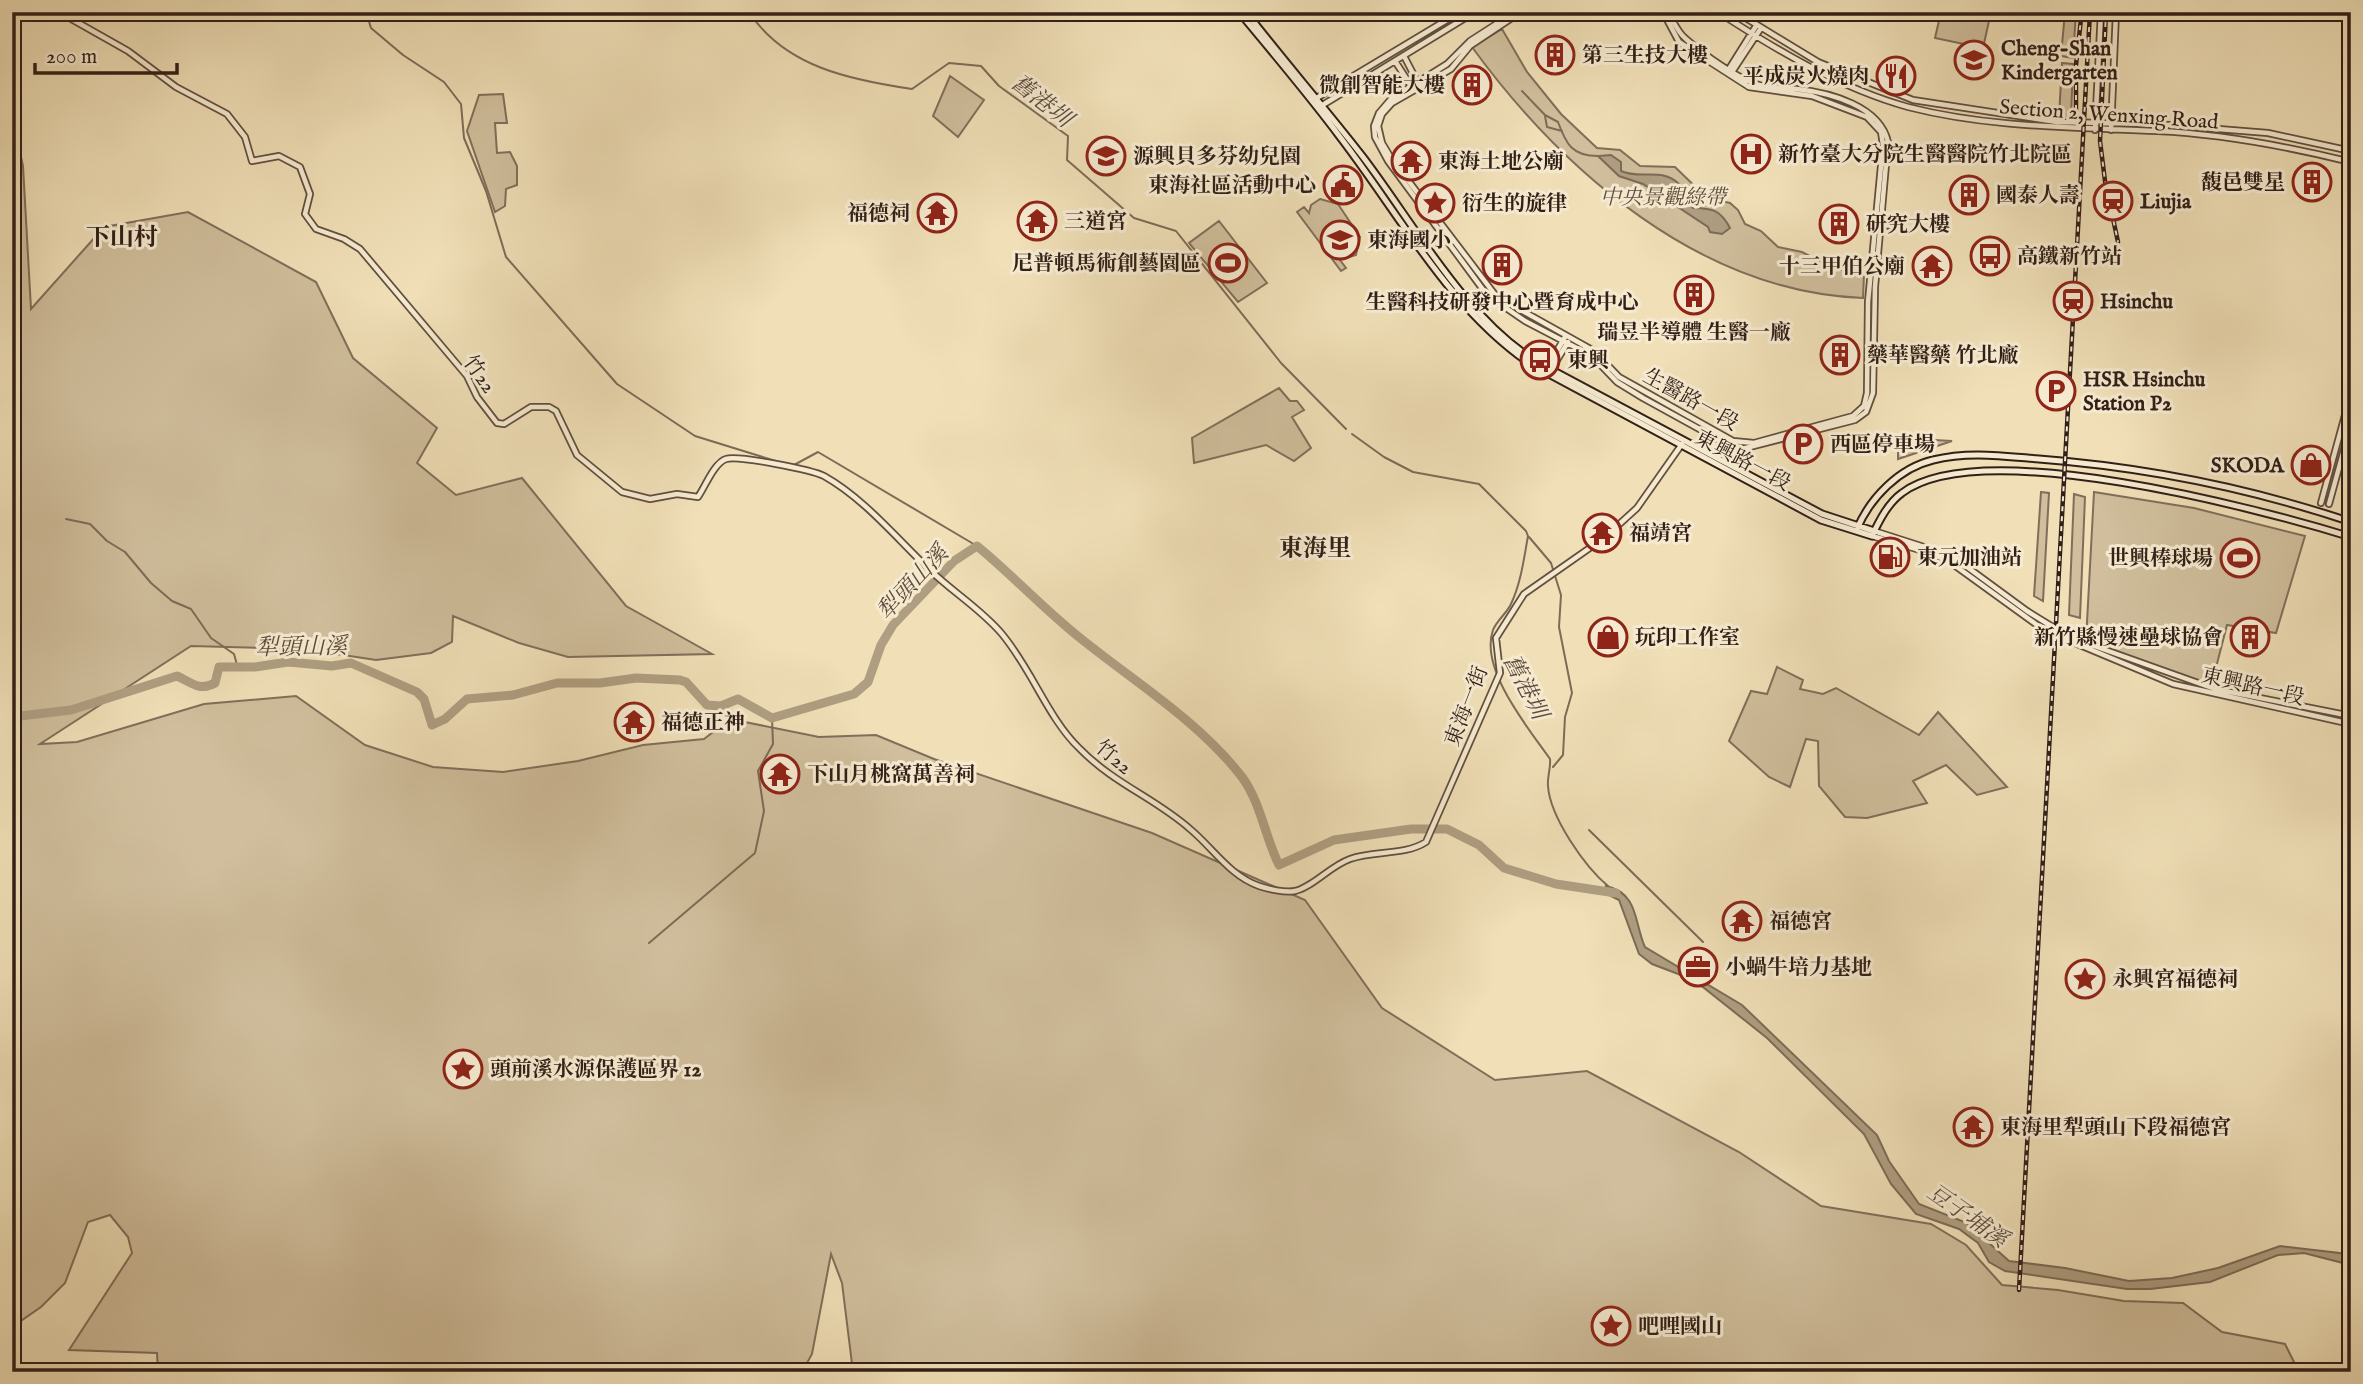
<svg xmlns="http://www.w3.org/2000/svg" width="2363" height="1384" viewBox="0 0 2363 1384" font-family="'IM FELL English','Noto Serif TC',serif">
	<rect width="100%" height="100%" fill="#f0dfb7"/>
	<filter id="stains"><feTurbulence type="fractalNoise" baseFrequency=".00286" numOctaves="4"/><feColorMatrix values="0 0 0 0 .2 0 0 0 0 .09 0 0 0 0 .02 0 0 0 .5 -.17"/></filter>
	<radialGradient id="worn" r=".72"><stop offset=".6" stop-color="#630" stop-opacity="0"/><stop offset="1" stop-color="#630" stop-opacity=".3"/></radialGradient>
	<!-- green -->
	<path fill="#d0be9c" stroke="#816e5a" stroke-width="2" d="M1941 12H1991L1983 48 1935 38Z
		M2065 12H2076L2073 58 2061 56Z
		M1502 29 1527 72 1561 114 1597 148 1620 150 1640 166 1675 167 1707 198 1730 203 1738 210 1745 224 1761 231 1778 247 1802 252 1833 268 1864 274 1863 298C1701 292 1563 172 1472 47Z
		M2062 63 2073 64 2071 118 2059 117Z
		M950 76 984 100 958 137 933 116Z
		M503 94 507 123H495L497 153 510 152 517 166V185L506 189 505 206 495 212 467 131 479 95Z
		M12 117 23 166 31 309 104 227 188 212 316 282 353 358 437 428 417 463 456 495 522 478 626 606 712 654 568 657 519 643 453 616 452 642 431 653 376 660 304 649 191 646 40 744 77 742 204 704 296 696 365 745 433 767 503 772 578 761 643 745 704 739 730 719 819 737 876 735 934 759 1152 833 1305 900 1382 1008 1495 1080 1587 1071 1739 1152 1821 1206 1931 1224 1966 1245 2002 1285 2058 1290 2124 1301 2183 1303 2222 1332 2285 1344 2299 1372H933L923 1366 908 1372H853L842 1283 831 1254 812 1354 802 1372H158L157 1353 69 1350 132 1253 128 1237 110 1215 88 1222 65 1283 41 1307 12 1327Z
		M1320 199 1338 204 1360 237 1356 255 1340 260 1346 268 1341 271 1297 212 1304 207 1309 213 1311 205Z
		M1219 221 1267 283 1238 302 1189 243Z
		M1279 388 1290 401H1297L1304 410 1292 417 1311 448 1294 461 1266 445 1194 463 1192 438Z
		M1898 438 1952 441 1898 459Z
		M2041 492 2049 493 2043 601 2034 596Z
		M2094 492 2194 508 2305 536 2276 633 2227 625 2211 687 2086 641Z
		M2074 494 2085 497 2080 618 2069 615Z
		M1777 667 1803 680 1800 689 1823 694 1836 688 1919 735 1938 712 2007 787 1977 795 1946 765 1913 781 1927 803 1867 818 1845 817 1819 786 1818 741 1806 739 1790 787 1769 777 1729 741 1751 691 1767 694Z"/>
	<!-- water -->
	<path fill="#af9e81" stroke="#7d6b57" stroke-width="2" d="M1611 155 1621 162V171C1640 180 1662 167 1679 184 1685 191 1686 200 1693 208 1714 208 1721 211 1730 228L1722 234 1710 232 1708 227 1643 184 1619 176 1598 156Z
		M1606 886C1639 893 1634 923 1645 947L1742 1005 1877 1135 1889 1161 1919 1204 1967 1223 2009 1261 2065 1268 2129 1281 2172 1278 2218 1268 2280 1246 2348 1254 2351 1265 2304 1253 2278 1255 2210 1282 2150 1289H2127L2005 1271 1989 1262 1978 1243 1959 1229 1916 1214 1891 1184 1864 1134 1767 1038 1694 980 1652 964 1639 954 1619 900 1609 895Z"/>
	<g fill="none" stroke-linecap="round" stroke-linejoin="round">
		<!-- stream -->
		<path stroke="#7d6b57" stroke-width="2" d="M366 12 371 28 403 55 444 82 461 104 464 138 486 191 506 257 617 384 695 436 782 463
			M749 12C785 67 851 80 912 89L949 63 981 66 999 86 1068 136 1067 160 1134 218 1176 231 1281 363 1346 429
			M1522 91 1545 115 1558 122C1566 144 1572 156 1598 156
			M1545 116 1547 127 1562 131
			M1352 434 1384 457 1413 472 1479 484 1526 531 1528 536C1524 558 1521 583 1511 604 1507 613 1497 620 1493 630 1479 669 1529 729 1550 759 1551 768 1547 777 1548 786 1550 817 1585 867 1608 886
			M794 465 818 452 977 546
			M66 519 90 524 107 541 125 552 151 583 172 601 191 609 211 638 234 654 237 665
			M1529 537 1551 563 1561 595 1559 627 1572 693 1565 717 1563 755 1553 767
			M1589 830 1703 942
			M649 943 755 853 764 811 758 771 773 744 772 718"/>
		<!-- river -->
		<path stroke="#af9e81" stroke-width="9" d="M12 717 71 710 177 676C191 682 199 692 215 683L219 667H255L288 662 332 666 351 663 417 692 424 699 432 725 445 719 467 699 513 695 557 683H600L636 678 680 680 686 682 707 705 721 706 738 699 772 718 854 694 868 682 881 645 893 625 954 561 977 546C1015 577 1049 615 1089 645 1141 686 1201 724 1242 777 1261 803 1265 837 1279 865L1334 840 1411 829H1447L1479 845 1504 868 1556 884 1616 893"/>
		<defs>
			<path id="tertiary" d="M59 12 128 51 176 87 227 114 245 137 252 161 279 156 300 167 310 194 305 214 316 229 344 239 360 249 467 376 477 397 497 423 504 424 531 407H549L556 411 577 455 622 492 650 499 677 494 698 497C705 487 714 463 726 459 738 455 812 470 824 476 865 499 897 539 931 571 954 593 982 610 1002 634 1032 670 1048 718 1079 748 1114 784 1155 798 1190 829 1212 847 1230 876 1259 886 1268 889 1285 893 1295 891 1313 887 1330 866 1350 859 1374 850 1404 856 1426 842L1500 673 1496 638 1524 594 1604 538 1637 508 1682 444
				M1515 12 1470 41 1447 64 1391 99 1379 113 1374 126 1375 137 1388 161 1487 295 1525 321 1592 356 1617 382 1643 398 1732 447 1742 449 1855 420 1866 412 1873 393 1875 287 1888 142C1880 106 1831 93 1797 89 1784 87 1771 89 1759 85 1738 79 1703 54 1686 39 1678 33 1673 21 1668 12
				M1521 12 1470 46 1451 69 1392 103 1382 114 1378 126 1382 143 1391 158 1496 296 1594 351 1619 377 1733 441 1754 443 1853 416 1864 406 1867 393 1868 302 1883 145 1881 132 1867 117 1812 96 1749 87 1679 42 1663 12
				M1718 12C1778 51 1840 88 1908 107 1990 128 2073 127 2157 131 2223 134 2286 146 2351 162
				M1736 12 1818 62 1913 100 2057 122 2156 124 2268 133 2351 151
				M1404 56 1419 85
				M1395 61 1413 89
				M1729 69 1756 26
				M1732 72 1761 28
				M1315 99 1460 12
				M1321 106 1475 12
				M2095 130 2101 12
				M2111 130 2116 12
				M1878 219 1898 221
				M1879 225 1898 226
				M1547 368 1565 337
				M1551 370 1568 342
				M2321 503 2351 393
				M2329 504 2351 424
				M1874 531 1952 556 2027 611 2069 637 2215 689 2351 716
				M1872 536 1930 553 1950 562 2044 630 2173 684 2351 724"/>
			<path id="secondary" d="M1239 12C1273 53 1308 94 1340 137 1400 215 1449 309 1532 365L1821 520 1872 536C1879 521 1888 503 1902 493 1980 434 2260 509 2351 537
				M1246 12C1284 61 1325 108 1363 157 1414 224 1464 317 1537 362L1822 514 1874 531
				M1857 529C1870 498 1899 468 1933 460 1968 451 2003 456 2039 459 2144 467 2250 488 2351 522"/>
		</defs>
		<!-- tertiary casing -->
		<use href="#tertiary" stroke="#624f3f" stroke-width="8"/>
		<!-- secondary casing -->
		<use href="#secondary" stroke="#321f17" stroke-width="9"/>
		<!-- tertiary -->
		<use href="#tertiary" stroke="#f5ead0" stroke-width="4.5"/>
		<!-- secondary -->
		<use href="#secondary" stroke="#f5ead0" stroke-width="5"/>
		<defs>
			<path id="rail" d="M2106 12 2100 141 2105 181 2118 242
				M2076 120V65L2081 19
				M2019 1290 2090 12"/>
		</defs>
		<!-- rail casing -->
		<use href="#rail" stroke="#321f17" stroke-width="4.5"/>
		<!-- rail -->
		<use href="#rail" stroke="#f5ead0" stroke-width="2" stroke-dasharray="5" stroke-linecap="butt"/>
	</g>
	<!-- icons -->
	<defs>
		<symbol id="building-ring" viewBox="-11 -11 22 22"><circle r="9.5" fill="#f5ead0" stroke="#8f2418" stroke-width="1.5"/><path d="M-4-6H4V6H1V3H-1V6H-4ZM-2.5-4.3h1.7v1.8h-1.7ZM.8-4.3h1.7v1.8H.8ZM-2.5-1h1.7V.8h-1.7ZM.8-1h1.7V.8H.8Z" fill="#8f2418"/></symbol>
		<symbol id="school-ring" viewBox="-11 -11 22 22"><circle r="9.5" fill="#f5ead0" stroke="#8f2418" stroke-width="1.5"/><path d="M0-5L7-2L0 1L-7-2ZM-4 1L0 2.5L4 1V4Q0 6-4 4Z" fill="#8f2418"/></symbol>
		<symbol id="restaurant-ring" viewBox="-11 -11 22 22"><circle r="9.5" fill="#f5ead0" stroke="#8f2418" stroke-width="1.5"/><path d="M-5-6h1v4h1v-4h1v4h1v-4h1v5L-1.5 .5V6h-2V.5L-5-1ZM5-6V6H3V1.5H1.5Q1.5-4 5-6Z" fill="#8f2418"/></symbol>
		<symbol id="hospital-ring" viewBox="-11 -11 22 22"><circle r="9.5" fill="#f5ead0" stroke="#8f2418" stroke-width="1.5"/><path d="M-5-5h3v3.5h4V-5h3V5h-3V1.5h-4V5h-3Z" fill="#8f2418"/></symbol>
		<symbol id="temple-ring" viewBox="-11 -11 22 22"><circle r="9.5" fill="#f5ead0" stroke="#8f2418" stroke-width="1.5"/><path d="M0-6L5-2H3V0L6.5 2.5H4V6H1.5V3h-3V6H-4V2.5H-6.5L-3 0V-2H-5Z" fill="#8f2418"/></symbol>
		<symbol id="civic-ring" viewBox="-11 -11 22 22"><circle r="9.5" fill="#f5ead0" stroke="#8f2418" stroke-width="1.5"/><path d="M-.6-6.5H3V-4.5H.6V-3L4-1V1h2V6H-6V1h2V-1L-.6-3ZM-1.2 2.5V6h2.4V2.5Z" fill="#8f2418"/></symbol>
		<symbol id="station-ring" viewBox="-11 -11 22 22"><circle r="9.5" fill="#f5ead0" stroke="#8f2418" stroke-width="1.5"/><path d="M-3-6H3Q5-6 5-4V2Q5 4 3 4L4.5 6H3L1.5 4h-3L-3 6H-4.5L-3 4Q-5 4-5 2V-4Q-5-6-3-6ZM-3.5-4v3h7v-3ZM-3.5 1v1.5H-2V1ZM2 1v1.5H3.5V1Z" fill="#8f2418"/></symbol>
		<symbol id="sight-ring" viewBox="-11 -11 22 22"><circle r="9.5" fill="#f5ead0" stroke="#8f2418" stroke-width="1.5"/><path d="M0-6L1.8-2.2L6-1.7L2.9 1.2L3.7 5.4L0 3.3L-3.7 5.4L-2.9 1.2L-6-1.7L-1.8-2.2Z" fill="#8f2418"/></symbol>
		<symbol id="bus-ring" viewBox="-11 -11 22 22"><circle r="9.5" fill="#f5ead0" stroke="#8f2418" stroke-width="1.5"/><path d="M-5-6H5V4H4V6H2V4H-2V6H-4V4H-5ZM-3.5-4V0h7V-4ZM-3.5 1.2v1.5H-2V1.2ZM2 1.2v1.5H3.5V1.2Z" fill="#8f2418"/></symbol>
		<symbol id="stadium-ring" viewBox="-11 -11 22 22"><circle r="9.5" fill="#f5ead0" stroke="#8f2418" stroke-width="1.5"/><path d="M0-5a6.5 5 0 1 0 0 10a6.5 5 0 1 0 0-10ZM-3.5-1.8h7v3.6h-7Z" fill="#8f2418"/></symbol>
		<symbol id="parking-ring" viewBox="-11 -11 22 22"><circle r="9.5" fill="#f5ead0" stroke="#8f2418" stroke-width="1.5"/><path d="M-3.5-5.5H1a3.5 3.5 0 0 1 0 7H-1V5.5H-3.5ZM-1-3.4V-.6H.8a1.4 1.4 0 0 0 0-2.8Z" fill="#8f2418"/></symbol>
		<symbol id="shop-ring" viewBox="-11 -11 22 22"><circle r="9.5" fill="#f5ead0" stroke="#8f2418" stroke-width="1.5"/><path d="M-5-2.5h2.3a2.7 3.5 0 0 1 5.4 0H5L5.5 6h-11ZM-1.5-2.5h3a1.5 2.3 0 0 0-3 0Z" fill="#8f2418"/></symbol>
		<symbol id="fuel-ring" viewBox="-11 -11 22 22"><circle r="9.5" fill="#f5ead0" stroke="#8f2418" stroke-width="1.5"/><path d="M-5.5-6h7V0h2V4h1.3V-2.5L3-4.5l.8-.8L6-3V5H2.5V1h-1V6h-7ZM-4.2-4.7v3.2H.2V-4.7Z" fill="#8f2418"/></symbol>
		<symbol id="office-ring" viewBox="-11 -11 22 22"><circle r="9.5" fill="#f5ead0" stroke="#8f2418" stroke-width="1.5"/><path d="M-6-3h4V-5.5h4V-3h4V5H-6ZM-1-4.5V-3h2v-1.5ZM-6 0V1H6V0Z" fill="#8f2418"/></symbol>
	</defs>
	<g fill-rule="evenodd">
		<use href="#building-ring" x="1533" y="33" width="44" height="44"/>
		<use href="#school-ring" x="1952" y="38" width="44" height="44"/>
		<use href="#restaurant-ring" x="1874" y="54" width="44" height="44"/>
		<use href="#building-ring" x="1450" y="63" width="44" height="44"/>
		<use href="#hospital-ring" x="1729" y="132" width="44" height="44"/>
		<use href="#school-ring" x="1084" y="134" width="44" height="44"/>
		<use href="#temple-ring" x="1389" y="139" width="44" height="44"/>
		<use href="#building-ring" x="2290" y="160" width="44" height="44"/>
		<use href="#civic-ring" x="1321" y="163" width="44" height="44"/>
		<use href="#building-ring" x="1947" y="173" width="44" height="44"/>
		<use href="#station-ring" x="2091" y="179" width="44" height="44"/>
		<use href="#sight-ring" x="1413" y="181" width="44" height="44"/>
		<use href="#temple-ring" x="915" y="191" width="44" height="44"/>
		<use href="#temple-ring" x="1015" y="199" width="44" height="44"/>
		<use href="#building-ring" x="1817" y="202" width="44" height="44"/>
		<use href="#school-ring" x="1318" y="218" width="44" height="44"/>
		<use href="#bus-ring" x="1968" y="234" width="44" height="44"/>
		<use href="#stadium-ring" x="1206" y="241" width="44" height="44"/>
		<use href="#building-ring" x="1480" y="243" width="44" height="44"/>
		<use href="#temple-ring" x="1910" y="244" width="44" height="44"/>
		<use href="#building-ring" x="1672" y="273" width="44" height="44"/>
		<use href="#station-ring" x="2051" y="279" width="44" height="44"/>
		<use href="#building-ring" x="1818" y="333" width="44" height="44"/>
		<use href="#bus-ring" x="1518" y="338" width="44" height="44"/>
		<use href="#parking-ring" x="2034" y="369" width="44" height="44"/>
		<use href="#parking-ring" x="1781" y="422" width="44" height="44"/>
		<use href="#shop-ring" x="2289" y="443" width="44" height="44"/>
		<use href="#temple-ring" x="1580" y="511" width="44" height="44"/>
		<use href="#fuel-ring" x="1868" y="535" width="44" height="44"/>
		<use href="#stadium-ring" x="2218" y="536" width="44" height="44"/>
		<use href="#shop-ring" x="1586" y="615" width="44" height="44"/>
		<use href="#building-ring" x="2228" y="615" width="44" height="44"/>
		<use href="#temple-ring" x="612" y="700" width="44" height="44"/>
		<use href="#temple-ring" x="758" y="752" width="44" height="44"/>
		<use href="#temple-ring" x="1720" y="899" width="44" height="44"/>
		<use href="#office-ring" x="1676" y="945" width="44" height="44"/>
		<use href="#sight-ring" x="2063" y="957" width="44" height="44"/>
		<use href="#sight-ring" x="441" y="1047" width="44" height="44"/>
		<use href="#temple-ring" x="1951" y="1105" width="44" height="44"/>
		<use href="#sight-ring" x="1589" y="1304" width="44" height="44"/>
	</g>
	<g text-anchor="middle" stroke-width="6" stroke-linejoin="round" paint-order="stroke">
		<!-- poi labels -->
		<g font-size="21" font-weight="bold" fill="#321f17" stroke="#f5ead0" text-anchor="start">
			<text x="2001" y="55">Cheng-Shan<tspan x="2001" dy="24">Kindergarten</tspan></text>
			<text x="1582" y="62">第三生技大樓</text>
			<text x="1869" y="83" text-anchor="end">平成炭火燒肉</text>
			<text x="1445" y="92" text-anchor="end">微創智能大樓</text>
			<text x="1778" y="161">新竹臺大分院生醫醫院竹北院區</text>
			<text x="1133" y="163">源興貝多芬幼兒園</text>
			<text x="1438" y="168">東海土地公廟</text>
			<text x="2285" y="189" text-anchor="end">馥邑雙星</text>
			<text x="1316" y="192" text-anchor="end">東海社區活動中心</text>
			<text x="1996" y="202">國泰人壽</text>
			<text x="2140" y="208">Liujia</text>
			<text x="1462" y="210">衍生的旋律</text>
			<text x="910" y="220" text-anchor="end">福德祠</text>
			<text x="1064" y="228">三道宮</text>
			<text x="1866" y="231">研究大樓</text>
			<text x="1367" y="247">東海國小</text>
			<text x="2017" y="263">高鐵新竹站</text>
			<text x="1201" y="270" text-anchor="end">尼普頓馬術創藝園區</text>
			<text x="1905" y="273" text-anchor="end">十三甲伯公廟</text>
			<text x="2100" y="308">Hsinchu</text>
			<text x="1502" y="309" text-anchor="middle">生醫科技研發中心暨育成中心</text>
			<text x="1694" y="339" text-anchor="middle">瑞昱半導體 生醫一廠</text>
			<text x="1867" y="362">藥華醫藥 竹北廠</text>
			<text x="1567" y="367">東興</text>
			<text x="2083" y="386">HSR Hsinchu<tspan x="2083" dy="24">Station P2</tspan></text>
			<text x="1830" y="451">西區停車場</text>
			<text x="2284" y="472" text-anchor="end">SKODA</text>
			<text x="1629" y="540">福靖宮</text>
			<text x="1917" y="564">東元加油站</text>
			<text x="2213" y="565" text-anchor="end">世興棒球場</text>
			<text x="1635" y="644">玩印工作室</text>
			<text x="2223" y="644" text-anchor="end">新竹縣慢速壘球協會</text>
			<text x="661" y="729">福德正神</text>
			<text x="807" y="781">下山月桃窩萬善祠</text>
			<text x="1769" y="928">福德宮</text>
			<text x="1725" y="974">小蝸牛培力基地</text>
			<text x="2112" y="986">永興宮福德祠</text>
			<text x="490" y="1076">頭前溪水源保護區界 12</text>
			<text x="2000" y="1134">東海里犁頭山下段福德宮</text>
			<text x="1638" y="1333">吧哩國山</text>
		</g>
		<!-- street labels -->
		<g font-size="21" fill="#321f17" stroke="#f5ead0">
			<text transform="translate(2109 114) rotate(4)" y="7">Section 2, Wenxing Road</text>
			<text transform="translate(480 374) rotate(55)" y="7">竹22</text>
			<text transform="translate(1691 399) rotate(29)" y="7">生醫路一段</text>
			<text transform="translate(1743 460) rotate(28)" y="7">東興路一段</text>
			<text transform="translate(2253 686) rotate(13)" y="7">東興路一段</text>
			<text transform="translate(1466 706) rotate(-69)" y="7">東海一街</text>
			<text transform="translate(1114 757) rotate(40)" y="7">竹22</text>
		</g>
		<!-- park labels -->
		<g font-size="21" font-style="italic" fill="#614f3f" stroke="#f5ead0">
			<text x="1663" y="204">中央景觀綠帶</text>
		</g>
		<!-- water labels -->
		<g font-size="23" font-style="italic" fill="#5e4b3c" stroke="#f5ead0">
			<text transform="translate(1042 100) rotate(38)" y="8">舊港圳</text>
			<text transform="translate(912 582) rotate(-47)" y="8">犁頭山溪</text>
			<text transform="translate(301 646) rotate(-1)" y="8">犁頭山溪</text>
			<text transform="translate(1526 686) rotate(63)" y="8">舊港圳</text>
			<text transform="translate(1968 1215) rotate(35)" y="8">豆子埔溪</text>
		</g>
		<!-- quarter labels -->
		<g font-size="24" font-weight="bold" fill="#321f17" stroke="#f5ead0">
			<text x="122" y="245">下山村</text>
			<text x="1315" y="556">東海里</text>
		</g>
	</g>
	<!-- margin -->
	<rect width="2363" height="1384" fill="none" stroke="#f0dfb7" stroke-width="42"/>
	<rect x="14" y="14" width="2335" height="1356" fill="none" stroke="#321f17" stroke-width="3.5"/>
	<rect x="21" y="21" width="2321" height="1342" fill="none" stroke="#321f17" stroke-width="2"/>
	<!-- scale -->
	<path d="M35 63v10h142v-10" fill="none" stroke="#321f17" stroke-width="3.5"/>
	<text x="46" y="63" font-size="21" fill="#321f17" stroke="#f5ead0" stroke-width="5" paint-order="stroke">200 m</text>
	<rect width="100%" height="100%" filter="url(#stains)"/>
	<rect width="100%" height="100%" fill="url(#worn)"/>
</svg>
